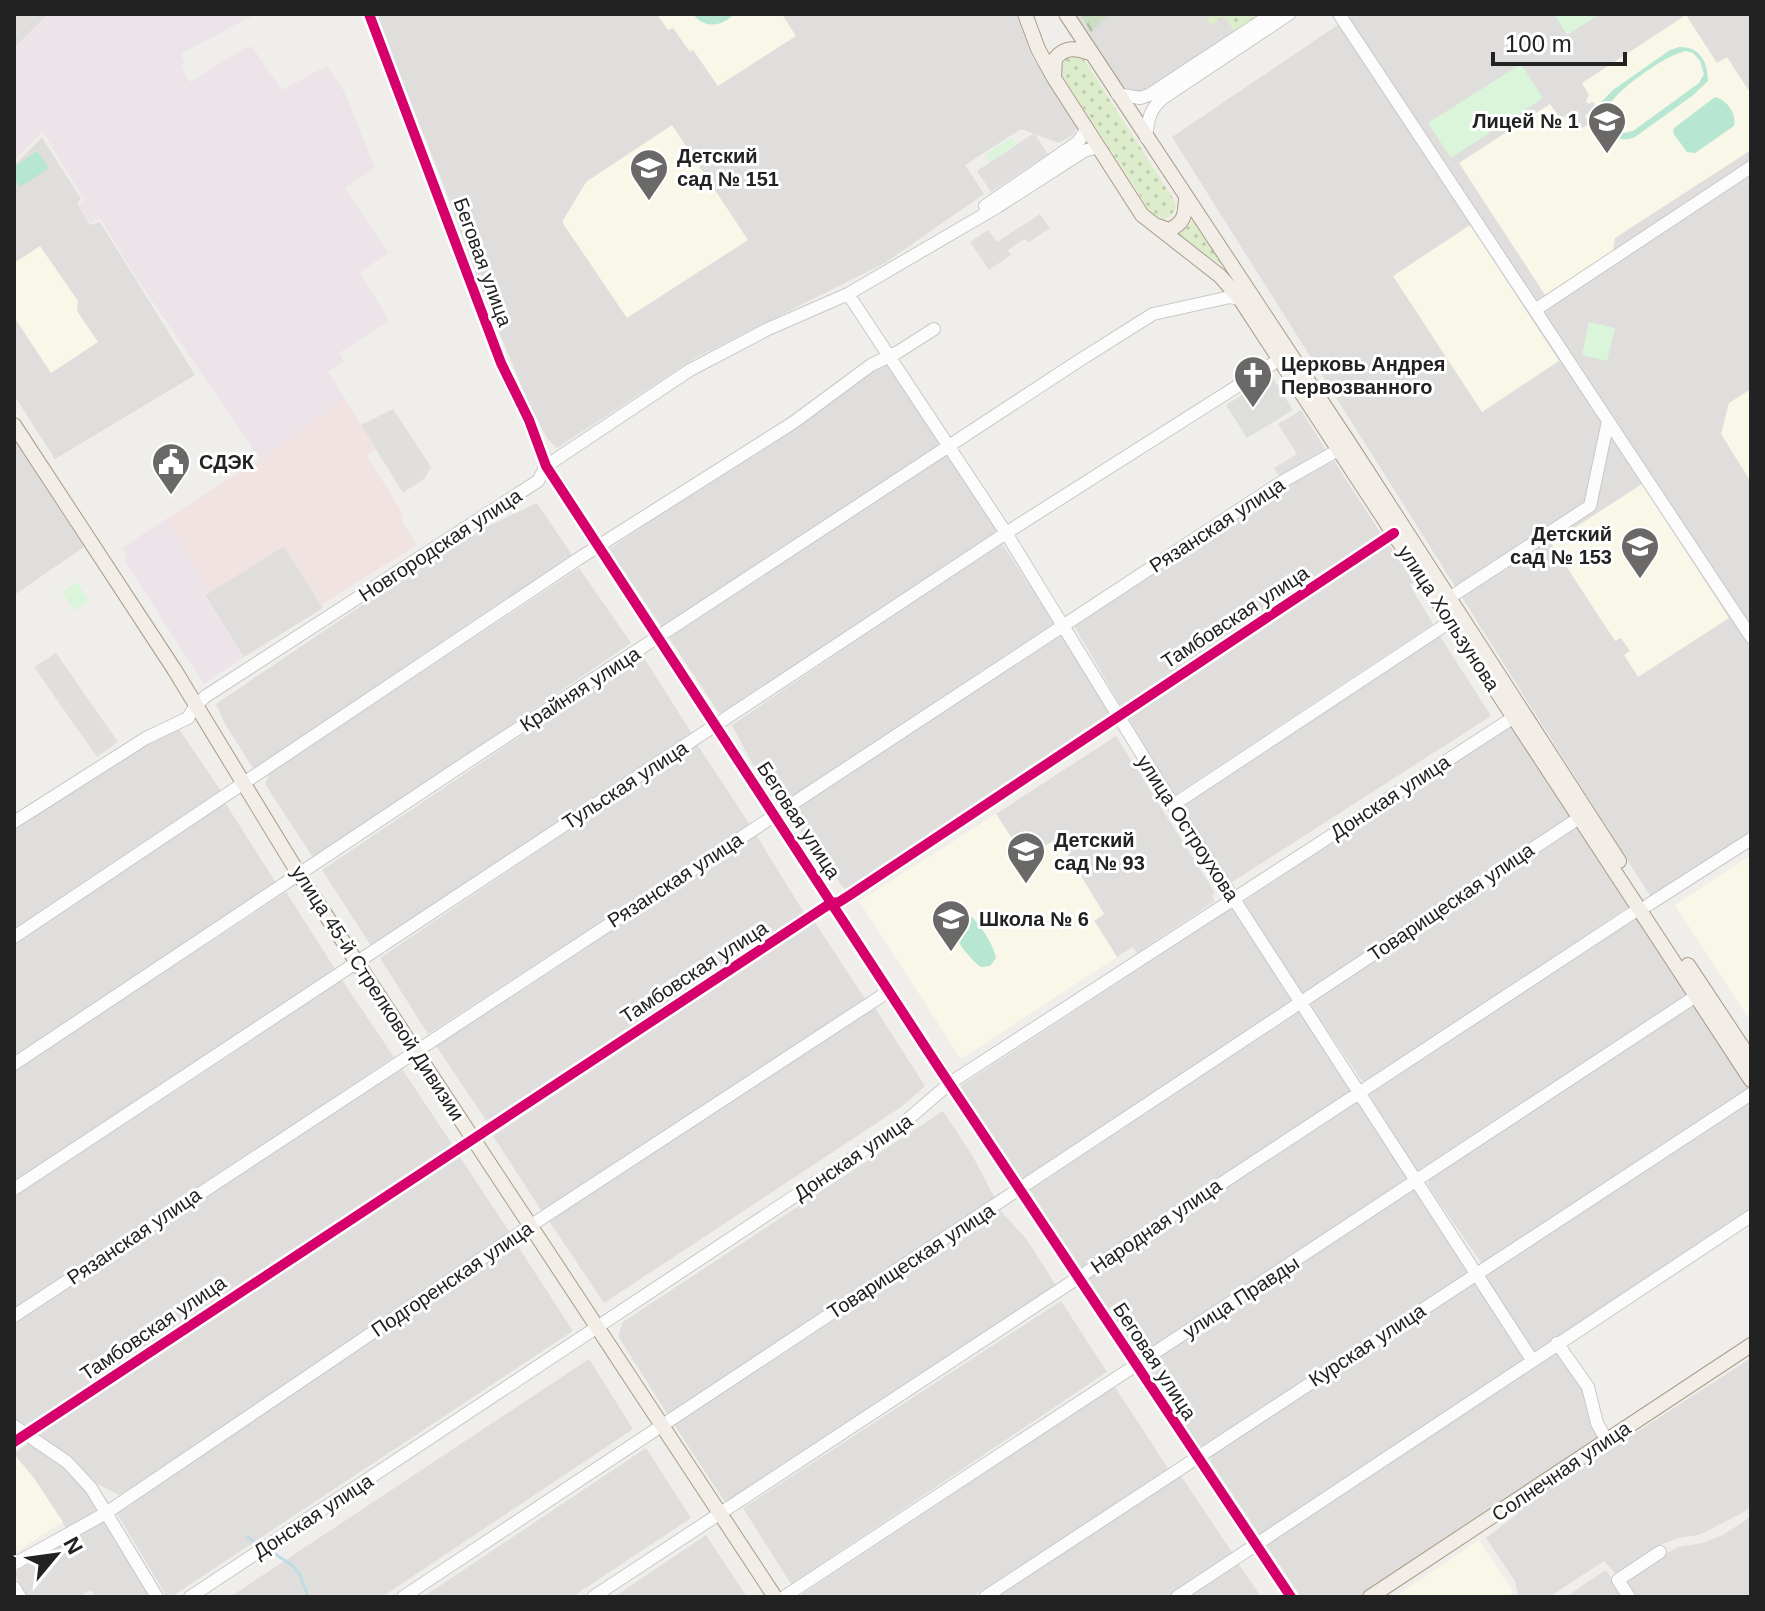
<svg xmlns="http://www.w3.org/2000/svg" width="1765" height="1611" viewBox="0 0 1765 1611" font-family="Arial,sans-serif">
	<defs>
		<pattern id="grass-dots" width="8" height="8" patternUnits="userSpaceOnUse" patternTransform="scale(2)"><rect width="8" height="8" fill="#ddeccb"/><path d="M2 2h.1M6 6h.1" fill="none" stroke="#bdcaae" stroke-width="1.8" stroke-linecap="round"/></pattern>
		<pattern id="forest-firs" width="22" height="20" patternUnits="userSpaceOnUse" patternTransform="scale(2)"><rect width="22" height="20" fill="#cbdec1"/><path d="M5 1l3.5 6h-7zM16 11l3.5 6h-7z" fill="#aebea6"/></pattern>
	</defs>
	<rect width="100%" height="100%" fill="#f0eeeb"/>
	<!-- residential -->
	<path fill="#dfdedc" d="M14 14H48L14 48Z
		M375 14H1016L1032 57 1078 125 1074 134 1059 143 1021 129 965 165 984 194 885 263 695 358 557 448 547 438 529 404 483 293 441 178Z
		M1066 14H1272L1149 95 1128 97Z
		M1354 14H1751V833L1652 899 1172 137Z
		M42 137 81 199 77 203 90 225 100 222 195 375 55 459 14 395V166Z
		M886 363 940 444 663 629 609 549 822 408Z
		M14 440 84 547 14 595Z
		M945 451 999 533 728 712 719 713 669 638Z
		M1334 461 1382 535 1122 708 1073 624 1282 487Z
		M537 503 572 555 254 770 224 722 216 704 383 591 482 529Z
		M1001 542 1054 623 781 804 753 765 732 725Z
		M1389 544 1414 582 1410 585 1433 624 1175 795 1127 716Z
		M284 546 323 608 244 657 205 595Z
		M579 568 631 643 314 859 265 784 269 774Z
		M1061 633 1112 716 847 892 787 813Z
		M1440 636 1491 716 1229 884 1180 808Z
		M638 657 644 658 691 732 690 737 372 947 322 870Z
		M1512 726 1572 816 1310 992H1299L1241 903Z
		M179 729 221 791 14 930V830L134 752Z
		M1116 736 1215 893 1117 957 1094 920 1104 914 1058 839 1028 856 1021 854 996 814Z
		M697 744 750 825 428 1034 380 958Z
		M224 801 276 883 14 1057V942Z
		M1578 825 1631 905 1368 1082 1362 1081 1311 1006 1314 1000Z
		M755 833 806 916 488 1123 434 1043Z
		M286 892 335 969 14 1182V1070Z
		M1233 907 1294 999 1022 1182 959 1087Z
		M1636 915 1689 996 1420 1174 1408 1161 1367 1091Z
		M814 921 865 999 543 1213 493 1136Z
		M342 980 394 1057 14 1311V1197Z
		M1694 1002 1750 1088 1482 1264 1428 1186 1429 1180Z
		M875 1008 925 1086 901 1107 604 1303 549 1221Z
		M1301 1011 1353 1091 1082 1271 1029 1189Z
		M402 1069 452 1144 70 1401 27 1427 14 1420V1324Z
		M1358 1100 1412 1181 1139 1359 1086 1278Z
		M1751 1100V1210L1535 1352 1483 1274Z
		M943 1111 972 1155 996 1200 668 1415 618 1336 623 1322Z
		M458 1154 510 1233 142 1483 119 1495 96 1483 72 1458 37 1435Z
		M1415 1188 1470 1272 1200 1450 1145 1366Z
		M1000 1210 1027 1240 1057 1287 727 1505 673 1423Z
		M515 1242 573 1331 171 1597H167L116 1512Z
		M1474 1282 1525 1359 1261 1537 1210 1461 1213 1452Z
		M1061 1301 1107 1372 791 1584 743 1508Z
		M1556 1351 1584 1388 1602 1440 1359 1597H1301L1266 1545Z
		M1751 1358V1505L1746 1511 1699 1535 1678 1538 1658 1546 1633 1562 1618 1576 1604 1561 1549 1597H1519L1515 1581 1486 1538 1517 1514 1523 1506Z
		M589 1359 633 1429 382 1597H230Z
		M1115 1387 1169 1470 972 1597H803L802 1594Z
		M29 1443 72 1472 98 1505 95 1512 67 1529 14 1454Z
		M646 1448 691 1518 572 1597H423Z
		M1181 1476 1234 1555 1169 1597H993Z
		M1751 1516V1597H1635L1625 1582 1638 1570 1678 1547 1703 1543 1725 1534Z
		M96 1522H106L151 1597H95L91 1590 79 1597H27L14 1573Z
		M706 1535 747 1597H614Z
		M1238 1563 1261 1597H1187Z
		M1606 1570 1624 1597H1566L1589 1581Z"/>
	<!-- commercial -->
	<path fill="#f1e3e1" d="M345 398 376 450 367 456 403 514 401 516 404 524 417 545 321 605 284 546 211 592 166 519 260 459Z"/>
	<!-- industrial -->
	<path fill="#ede4e9" d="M48 14H256L181 54 185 63 181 66 190 82 246 47H252L282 90 327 66 345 93 375 168 345 188 389 253 360 272 389 321 339 353 344 361 328 372 345 398 260 459 135 276 100 218 90 223 78 204 84 200 43 132 14 160V48Z
		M166 519 211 592 205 596 244 657 204 684 124 560 127 557 122 548Z"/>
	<!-- education -->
	<path fill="#f8f7e8" d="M657 14H782L796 36 718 86 693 50 690 52 673 28 668 30Z
		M1686 15 1717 63 1727 57 1751 94V150L1615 238 1613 251 1545 295 1459 163 1550 104 1560 118 1564 116 1576 132 1589 124 1585 116 1597 107 1593 102 1588 104 1586 101 1589 95 1582 83Z
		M672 125 748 240 627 318 562 222 586 182Z
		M1470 225 1559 361 1482 412 1393 276Z
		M40 246 78 301 77 311 98 342 51 373 14 317V263Z
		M1751 389V482L1721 434 1729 403Z
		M1642 484 1729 618 1638 677 1624 655 1630 651 1621 638 1615 641 1551 543Z
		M996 814 1022 854 1028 856 1058 838 1104 914 1094 921 1117 957 961 1059 859 901Z
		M1751 855V1022L1675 905Z
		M14 1454 34 1478 63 1522 14 1553Z
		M1479 1540 1513 1591 1508 1597H1394Z"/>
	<!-- religious -->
	<path fill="#dededc" d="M1272 377 1293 410 1247 438 1226 405Z"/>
	<!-- grass -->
	<path fill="url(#grass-dots)" d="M1214 14H1261L1234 31 1224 16 1211 25 1206 19Z
		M1071 55 1079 56 1085 61 1174 200 1176 208 1170 217 1162 219 1152 214 1062 75 1064 61Z
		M1193 219 1224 267 1175 233 1189 226Z"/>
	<!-- forest -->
	<path fill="url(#forest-firs)" d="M1080 14H1109L1091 32Z"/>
	<!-- park -->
	<path fill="#daf5da" d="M1554 14H1600L1567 35Z
		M1521 64 1543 98 1451 158 1428 123Z
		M1012 138 1016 144 990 162 985 155Z
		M1589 322 1615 328 1607 361 1582 355Z
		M77 582 89 601 75 611 62 592Z"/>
	<!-- pitch -->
	<path fill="#b7e6d2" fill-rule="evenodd" d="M693 14H734C722 27 704 29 693 14Z
		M1679 47C1699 46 1708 61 1708 81L1692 96 1635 137C1613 147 1596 122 1601 102L1613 90 1670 50ZM1686 51 1693 53 1700 61 1704 74 1699 83 1633 131 1625 133 1613 127 1606 111C1611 93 1667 54 1686 51Z
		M1715 97C1727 100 1737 114 1734 126L1695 153 1687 152 1673 133 1674 128Z
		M37 151 49 168 20 187 14 177V167Z
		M964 910C977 920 993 942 996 958L990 966 981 967C968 958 952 936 949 919L954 912Z"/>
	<!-- parking -->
	<path fill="#e0dfde" d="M758 117 774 140 755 154 738 130Z
		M1034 133 1048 154 991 192 977 171Z
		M1040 214 1050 228 1028 243 1025 239 1008 250 1011 255 989 270 970 242 988 230 997 242Z
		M393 409 431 467 425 478 403 493 361 425Z
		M1301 410 1326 450 1280 478 1274 468 1297 454 1278 424Z
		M56 653 118 742 97 757 34 667Z
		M1548 697 1568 727 1556 735 1536 705Z
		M1206 887 1215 901 1137 953 1128 939Z"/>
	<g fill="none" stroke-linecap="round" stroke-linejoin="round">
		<!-- stream -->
		<path stroke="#bfdbe3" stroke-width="3" d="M248 1537 256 1544
			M275 1554 293 1566 300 1575 308 1597"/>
		<defs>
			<path id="minor" d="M369 14 501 363 529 420 546 466 937 1065 1291 1597
				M1339 14 1751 637
				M1117 94 1140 98 1149 95 1272 14
				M1146 138C1148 120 1149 110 1163 98L1289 14
				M985 206 1078 142 1087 129
				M848 294 1006 533 1173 805 1532 1360
				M1535 310 1751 167
				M1449 598 1590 506 1608 421
				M1173 805 1451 621
				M14 822 146 738 188 718 196 705 206 696 538 481 546 466 690 370 768 329 848 294 997 207 1084 151 1098 147
				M1648 905 1751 839
				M14 937 578 559 794 422 871 365 898 352 934 329
				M14 1064 467 762 1080 360 1153 314 1230 297 1240 299
				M14 1189 1006 533 1280 359
				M14 1316 1280 483 1340 449
				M1557 1343 1588 1387 1597 1423 1607 1441
				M14 1426 67 1462 91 1488 157 1597
				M14 1442 831 903 839 902 850 895 1394 533
				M14 1564 106 1513 530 1226 889 991
				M14 1587 20 1597
				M190 1597 899 1127 950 1083 1514 717
				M403 1597 1579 818
				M593 1597 1640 908
				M784 1597 1696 996
				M985 1597 1751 1094
				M1177 1597 1751 1216
				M1629 1597 1618 1580 1660 1552"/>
			<path id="major" d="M1025 14 1038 49 1054 78 1142 215 1220 276 1240 299 1751 1080
				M1066 14 1353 449 1619 861
				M1054 78 1055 59C1065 46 1076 48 1090 53
				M1158 226 1169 230C1184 223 1185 216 1186 199
				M14 425 174 669 300 876 775 1597
				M1688 965 1751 1060
				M1370 1597 1751 1345"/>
		</defs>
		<!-- minor casing -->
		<use href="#minor" stroke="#c9c8c7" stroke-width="14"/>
		<!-- major casing -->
		<use href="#major" stroke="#a79c86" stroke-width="16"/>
		<!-- minor -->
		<use href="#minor" stroke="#fdfcfc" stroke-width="12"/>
		<!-- major -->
		<use href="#major" stroke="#f3ede7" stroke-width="14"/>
		<defs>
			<path id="cycleway" d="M369 14 501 363 529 420 546 466 937 1065 1291 1597
				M14 1442 831 903 839 902 850 895 1394 533"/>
		</defs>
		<!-- cycleway casing -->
		<use href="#cycleway" stroke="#fff" stroke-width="15"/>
		<!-- cycleway -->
		<use href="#cycleway" stroke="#d6006c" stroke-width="10"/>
	</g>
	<!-- icons -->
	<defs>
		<symbol id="school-pin" viewBox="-11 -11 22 30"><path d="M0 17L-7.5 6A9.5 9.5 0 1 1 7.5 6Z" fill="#6a6968" stroke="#fff"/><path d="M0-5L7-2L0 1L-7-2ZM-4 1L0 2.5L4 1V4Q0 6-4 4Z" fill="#fff"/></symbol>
		<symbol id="church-pin" viewBox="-11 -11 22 30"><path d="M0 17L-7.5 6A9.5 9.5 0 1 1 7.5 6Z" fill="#6a6968" stroke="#fff"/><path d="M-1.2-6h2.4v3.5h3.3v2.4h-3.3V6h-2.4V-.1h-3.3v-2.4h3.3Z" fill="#fff"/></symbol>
		<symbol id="civic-pin" viewBox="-11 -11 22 30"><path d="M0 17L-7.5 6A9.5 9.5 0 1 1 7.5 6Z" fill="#6a6968" stroke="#fff"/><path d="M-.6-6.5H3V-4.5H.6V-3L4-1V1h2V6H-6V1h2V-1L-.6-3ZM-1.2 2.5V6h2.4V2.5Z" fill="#fff"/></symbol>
	</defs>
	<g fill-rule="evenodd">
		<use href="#school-pin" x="1585" y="99" width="44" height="60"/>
		<use href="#school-pin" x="627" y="146" width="44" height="60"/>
		<use href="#church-pin" x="1231" y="353" width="44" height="60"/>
		<use href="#civic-pin" x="149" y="440" width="44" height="60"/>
		<use href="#school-pin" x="1618" y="524" width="44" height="60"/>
		<use href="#school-pin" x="1004" y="829" width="44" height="60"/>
		<use href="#school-pin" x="929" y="897" width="44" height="60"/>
	</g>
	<g text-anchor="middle" stroke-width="6" stroke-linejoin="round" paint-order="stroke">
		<!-- poi labels -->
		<g font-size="20" font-weight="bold" fill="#222" stroke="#fff" text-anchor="start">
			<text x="1579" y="128" text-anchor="end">Лицей № 1</text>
			<text x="677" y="163">Детский<tspan x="677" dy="23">сад № 151</tspan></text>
			<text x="1281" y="371">Церковь Андрея<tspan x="1281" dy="23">Первозванного</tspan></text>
			<text x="199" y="469">СДЭК</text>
			<text x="1612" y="541" text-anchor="end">Детский<tspan x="1612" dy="23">сад № 153</tspan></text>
			<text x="1054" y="847">Детский<tspan x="1054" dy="23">сад № 93</tspan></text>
			<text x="979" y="926">Школа № 6</text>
		</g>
		<!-- street labels -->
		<g font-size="20" fill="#222" stroke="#fff">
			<text transform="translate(483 262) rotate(70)" y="7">Беговая улица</text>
			<text transform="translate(1217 525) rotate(-33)" y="7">Рязанская улица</text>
			<text transform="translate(440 545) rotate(-33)" y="7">Новгородская улица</text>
			<text transform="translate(1235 617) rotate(-33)" y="7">Тамбовская улица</text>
			<text transform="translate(1449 618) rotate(57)" y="7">улица Хользунова</text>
			<text transform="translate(580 689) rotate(-33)" y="7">Крайняя улица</text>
			<text transform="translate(625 785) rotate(-33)" y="7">Тульская улица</text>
			<text transform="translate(1390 797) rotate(-33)" y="7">Донская улица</text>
			<text transform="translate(799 820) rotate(57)" y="7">Беговая улица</text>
			<text transform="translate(1188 828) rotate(57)" y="7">улица Остроухова</text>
			<text transform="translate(675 880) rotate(-33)" y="7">Рязанская улица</text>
			<text transform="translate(1451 902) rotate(-34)" y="7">Товарищеская улица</text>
			<text transform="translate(694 972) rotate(-33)" y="7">Тамбовская улица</text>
			<text transform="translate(378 993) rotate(57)" y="7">улица 45-й Стрелковой Дивизии</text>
			<text transform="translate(853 1157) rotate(-34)" y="7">Донская улица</text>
			<text transform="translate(1156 1226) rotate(-34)" y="7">Народная улица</text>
			<text transform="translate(134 1236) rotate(-34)" y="7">Рязанская улица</text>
			<text transform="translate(911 1261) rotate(-33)" y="7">Товарищеская улица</text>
			<text transform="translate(452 1279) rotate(-34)" y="7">Подгоренская улица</text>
			<text transform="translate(1241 1297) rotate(-33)" y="7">улица Правды</text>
			<text transform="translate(153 1328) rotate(-34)" y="7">Тамбовская улица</text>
			<text transform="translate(1367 1345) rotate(-33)" y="7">Курская улица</text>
			<text transform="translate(1155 1361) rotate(57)" y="7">Беговая улица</text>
			<text transform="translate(1561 1471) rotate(-34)" y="7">Солнечная улица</text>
			<text transform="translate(313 1516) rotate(-33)" y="7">Донская улица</text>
		</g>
	</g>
	<!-- border -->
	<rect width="1765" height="1611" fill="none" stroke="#222222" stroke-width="32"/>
	<!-- north arrow -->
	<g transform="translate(56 1555) rotate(61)" stroke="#ffffff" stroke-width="6" paint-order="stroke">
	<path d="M0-6L14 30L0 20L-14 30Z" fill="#222222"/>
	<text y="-12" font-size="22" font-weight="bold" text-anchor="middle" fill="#222222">N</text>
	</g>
	<!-- scale -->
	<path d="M1493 52v12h132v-12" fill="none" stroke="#222222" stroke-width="4"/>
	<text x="1505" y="52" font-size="24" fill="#222222" stroke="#ffffff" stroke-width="6" paint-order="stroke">100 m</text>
</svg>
